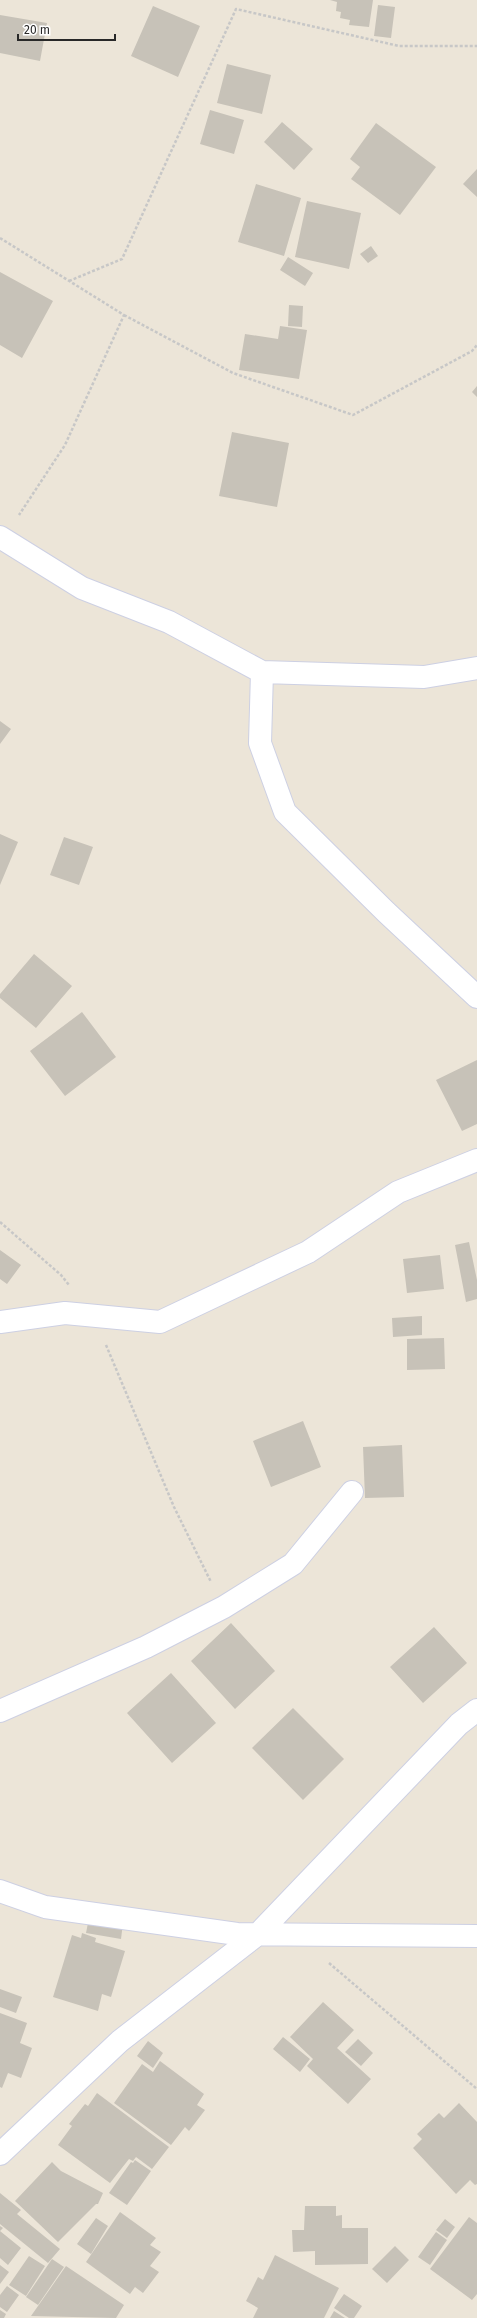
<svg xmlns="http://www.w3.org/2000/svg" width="477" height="2318" viewBox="0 0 477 2318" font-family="'Fira Sans',sans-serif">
	<rect width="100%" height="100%" fill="#ece5d8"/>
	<!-- building -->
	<path fill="#c7c2b8" d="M330 0H373L369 27 349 25 350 20 340 18 341 12 336 11 337 2Z
		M378 5 395 7 391 38 374 36Z
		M153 6 200 26 178 77 131 56Z
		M0 15 47 23 40 61 0 53Z
		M227 64 271 75 262 114 217 103Z
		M210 110 244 120 234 154 200 144Z
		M282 122 313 149 294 170 264 142Z
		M376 123 436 167 400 215 351 179 360 167 350 159Z
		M477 169V197L463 184Z
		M256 184 301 198 284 256 238 242Z
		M307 201 361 213 349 269 295 257Z
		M371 246 378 256 368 263 360 254Z
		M288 257 313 273 305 286 280 270Z
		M0 272 53 301 22 358 0 345Z
		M289 305 303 306 302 327 288 326Z
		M280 326 307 330 299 379 239 370 245 334 278 339Z
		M477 386V397L472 392Z
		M232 432 289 443 277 507 219 496Z
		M0 721 11 729 0 744Z
		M0 834 18 842 0 885Z
		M64 837 93 847 79 885 50 875Z
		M34 954 72 986 36 1028 0 998V994Z
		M82 1012 116 1057 65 1096 30 1051Z
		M477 1060V1124L462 1131 436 1080Z
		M469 1242 477 1280V1299L466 1302 455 1245Z
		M0 1250 21 1265 7 1284 0 1279Z
		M440 1255 444 1289 407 1293 403 1259Z
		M422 1316V1335L393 1337 392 1318Z
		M444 1338 445 1369 407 1370V1339Z
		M303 1421 321 1467 271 1487 253 1441Z
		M402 1445 404 1497 365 1498 363 1447Z
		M231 1623 275 1671 235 1709 191 1661Z
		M434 1627 467 1663 423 1703 390 1667Z
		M171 1673 216 1723 172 1763 127 1713Z
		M293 1708 344 1759 303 1800 252 1748Z
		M89 1918 123 1923 121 1939 86 1933Z
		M82 1933 96 1938 95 1942 125 1951 111 1997 102 1994 98 2011 53 1997 72 1935 81 1938Z
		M0 1989 22 1997 16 2013 0 2007Z
		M323 2002 354 2030 337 2048 371 2079 348 2104 307 2066 313 2059 290 2037Z
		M0 2013 27 2023 20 2043 32 2048 21 2078 8 2073 2 2088 0 2087Z
		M283 2037 310 2059 300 2072 273 2049Z
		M358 2039 373 2053 361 2066 345 2052Z
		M148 2041 163 2053 153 2068 137 2056Z
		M160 2061 204 2094 197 2105 205 2110 189 2131 185 2127 171 2145 114 2103 142 2064 153 2072Z
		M97 2093 169 2147 152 2169 136 2157 133 2161 129 2159 110 2183 58 2145 72 2126 69 2124 85 2104 88 2106Z
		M459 2103 477 2122V2184L475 2185 470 2180 456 2194 413 2148 422 2139 417 2134 439 2113 444 2118Z
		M135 2160 151 2171 127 2205 109 2193 131 2162 133 2163Z
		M52 2162 61 2171 103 2193 98 2204H96L58 2242 15 2201Z
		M0 2193 21 2210 17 2214 60 2249 48 2263 0 2224Z
		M305 2206H336V2216L342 2215V2228H368V2264L315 2265V2251L293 2252 292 2230H304Z
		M120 2212 156 2238 150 2245 161 2252 150 2266 159 2272 143 2293 135 2287 130 2294 86 2262Z
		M469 2217 477 2223V2294L472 2300 430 2269Z
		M96 2218 108 2226 91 2254 77 2244Z
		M445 2219 455 2227 447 2238 436 2230Z
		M0 2226 3 2228 0 2231 21 2248 8 2265 0 2258Z
		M436 2232 447 2240 430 2265 418 2257Z
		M395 2246 409 2260 387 2283 372 2269Z
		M275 2255 339 2288 324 2318H253L258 2308 246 2301 258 2277 263 2280Z
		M29 2256 45 2266 26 2296 9 2285Z
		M52 2259 64 2267 38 2305 26 2297Z
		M0 2265 9 2272 0 2284Z
		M66 2266 124 2305 116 2318 31 2316Z
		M7 2286 19 2295 7 2312 0 2307V2295Z
		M344 2294 362 2306 354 2318H349L334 2308Z
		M0 2310 6 2314 4 2318H0Z
		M334 2311 345 2318H330Z"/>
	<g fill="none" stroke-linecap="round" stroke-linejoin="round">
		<defs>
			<path id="minor" d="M0 537 82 588 169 622 262 672 424 677 477 668
				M262 672 260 743 285 812 386 912 477 997
				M0 1322 65 1313 160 1322 308 1252 398 1192 477 1160
				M0 1711 146 1647 224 1607 293 1564 352 1492
				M0 1891 45 1907 237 1934 477 1936
				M0 2154 120 2041 258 1934 459 1724 477 1710"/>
		</defs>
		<!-- minor casing -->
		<use href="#minor" stroke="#cdd0e3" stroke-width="24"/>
		<!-- path -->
		<path stroke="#c7c7c7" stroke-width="2.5" stroke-dasharray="3 2" stroke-linecap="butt" d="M0 238 124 315 65 445 19 515
			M69 281 122 259 236 9 399 46H477
			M124 315 233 373 353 415 472 351 477 345
			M0 1222 61 1275 69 1285
			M106 1345 174 1507 211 1582
			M329 1963 477 2089"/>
		<!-- minor -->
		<use href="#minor" stroke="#fff" stroke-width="22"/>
	</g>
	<!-- scale -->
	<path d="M18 34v6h97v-6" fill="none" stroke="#282828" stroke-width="2"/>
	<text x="24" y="34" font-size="12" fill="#282828" stroke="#ffffff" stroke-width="3" paint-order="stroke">20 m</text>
</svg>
